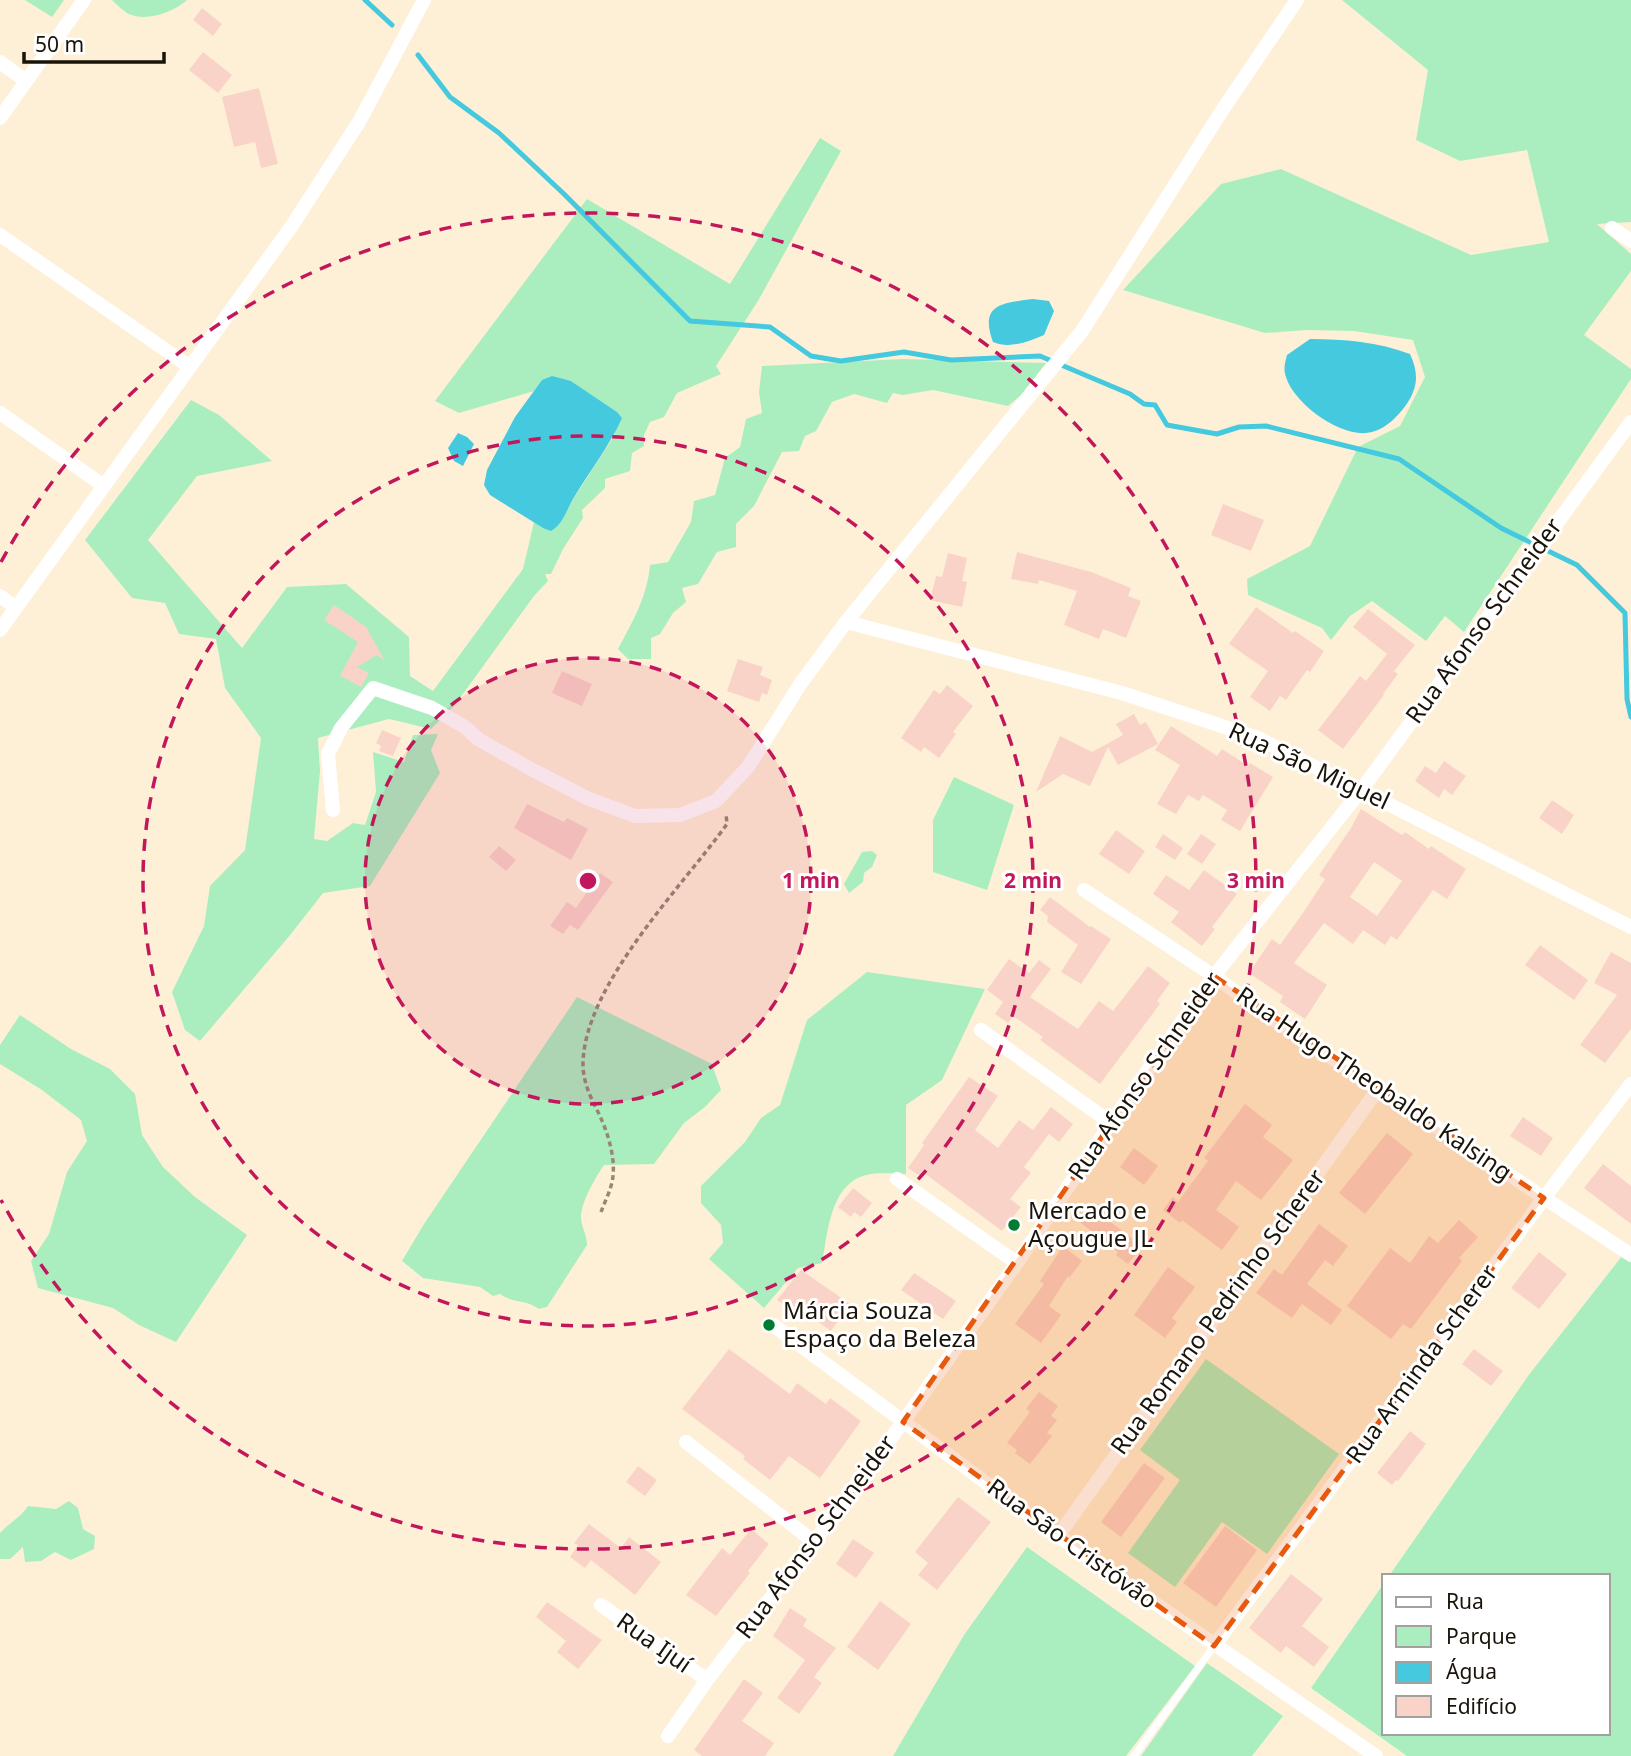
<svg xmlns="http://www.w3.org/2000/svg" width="1631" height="1756" viewBox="0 0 1631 1756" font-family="'Noto Sans',sans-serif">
	<rect width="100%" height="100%" fill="#fef0d7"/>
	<!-- green -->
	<path fill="#aaeec0" d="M25 0H64L52 17Z
		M112 0H187C174 12 147 22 129 14 123 11 117 5 112 0Z
		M1342 0H1631V222L1597 224 1631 254V271L1584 335 1631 369V379L1464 632 1445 616 1426 641 1372 601 1350 616 1331 640 1322 628 1248 595 1247 579 1310 546 1358 447 1400 426 1425 377 1413 340 1354 331 1307 330 1265 333 1123 290 1221 184 1281 169 1471 255 1549 242 1527 150 1460 161 1416 140 1428 70Z
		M820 138 841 151 758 301 716 366 721 374 677 393 664 417 650 422 644 435V446L632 453 630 471 605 479V488L582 510 583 518 563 549 551 574H545L548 581 534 596 455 705 431 729 389 719 318 738 320 771 314 839 327 841 353 823 365 825 376 792 373 752 404 762 413 735 438 734 431 750 440 773 370 886 323 893 291 934 200 1041 185 1030 172 992 204 926 210 886 245 850 261 738 225 688 216 639 179 634 165 603 132 598 85 540 191 400 219 415 272 461 197 476 148 540 242 648 287 587 346 584 409 637 410 676 433 691 523 569 534 522 543 528 563 518 572 501 614 436 617 412 571 381 542 380 534 391 459 413 435 401 587 199 730 284Z
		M903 359 1046 363 1021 395 1008 406 933 390 903 395 893 393 887 403 854 394 832 402 816 431 805 436 799 451 782 452 754 506 736 524V547L717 552 698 584 682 588 686 602 673 613 660 634 651 638V659H628L618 649C633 621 647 597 650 565L668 562 691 522 694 501 715 495 725 458 740 447 746 419 762 413 759 392 762 366Z
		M954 777 1014 805 987 890 933 872V820Z
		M872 851 877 855 872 867 864 873 863 882 849 893 844 884 862 852Z
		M867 972 985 989 942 1080 906 1105V1174C894 1174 879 1172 867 1175 830 1183 828 1233 822 1263L798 1268 764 1308 709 1259 723 1243 721 1225 701 1203V1186L745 1142 761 1118 780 1105 807 1020Z
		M577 997 712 1064 721 1090 705 1107 684 1123 654 1164 604 1165C596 1177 581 1202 581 1217 581 1226 587 1235 587 1245L547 1307 539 1309C525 1299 515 1304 500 1294L493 1296 480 1287 423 1278 402 1261 424 1224Z
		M20 1015 71 1049 110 1069 135 1094 142 1135 163 1167 195 1197 247 1235 176 1342 139 1325 113 1308 38 1288 31 1261 49 1234 67 1172 87 1141 81 1120 42 1090 0 1064V1045Z
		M1626 1251 1631 1255V1756H1407L1311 1688 1384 1583V1733H1608V1576H1389L1528 1376Z
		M1206 1359 1339 1454 1267 1554 1222 1522 1175 1587 1128 1553 1180 1480 1140 1450Z
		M69 1501 78 1508 83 1529 95 1536 94 1549 71 1560 55 1552 41 1561 25 1562 23 1547 10 1559H0V1533C9 1523 20 1518 28 1506L56 1509Z
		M1027 1547 1195 1666 1126 1756H893L964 1635Z
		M1207 1663 1283 1716 1252 1756H1141Z"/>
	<!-- water -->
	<path fill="#44c9de" d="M1033 299 1049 301 1054 311 1044 335C1028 342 1009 349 993 342 979 304 1002 303 1033 299Z
		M1310 339C1344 339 1378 342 1410 354 1419 373 1418 388 1406 405 1398 416 1387 428 1372 432 1343 440 1294 404 1286 377 1283 369 1285 363 1287 355Z
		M552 376 571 381 617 412 622 418C609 447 589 472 573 499 566 511 563 524 551 531L543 528 490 495 484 485 487 470 515 417 542 380Z
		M458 433 467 437 474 444 463 466 454 461 448 448Z"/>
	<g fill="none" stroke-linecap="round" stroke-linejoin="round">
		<!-- stream -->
		<path stroke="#44c9de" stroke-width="5" d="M365 0 392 25
			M418 55 450 97 499 133 564 194 690 321 770 327 811 356 841 361 904 352 951 360 1040 356 1130 394 1144 404 1155 405 1167 425 1217 434 1239 427 1266 426 1399 459 1501 528 1577 565 1625 613 1627 699 1631 717"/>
	</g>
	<!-- building -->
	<path fill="#f9d3c8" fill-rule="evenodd" d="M202 8 222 24 213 36 193 20Z
		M203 52 232 75 218 93 189 70Z
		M259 88 278 164 261 168 255 142 234 147 222 97Z
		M1223 504 1264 520 1251 551 1211 535Z
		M1017 552 1091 572 1131 588 1128 596 1141 601 1126 638 1103 629 1099 639 1064 625 1077 591 1039 580 1038 584 1011 579Z
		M948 553 967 558 962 581 967 582 962 607 930 600 936 576 942 577Z
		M334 605 366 627 385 661 377 655 357 667 369 673 361 687 341 676 339 678 358 642 324 620Z
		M1256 607 1293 633 1295 631 1324 651 1310 672 1307 670 1286 700 1280 696 1270 711 1250 697 1268 671 1229 644Z
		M1368 609 1415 645 1394 671 1398 674 1383 694 1384 695 1343 749 1318 730 1360 676 1366 681 1387 654 1353 627Z
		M738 659 763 667 760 675 772 680 767 695 762 693 759 702 727 691Z
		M562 671 592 684 582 706 552 693Z
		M947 685 973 706 953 732 956 734 939 758 924 747 921 752 901 738 934 690 940 694Z
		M1134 714 1140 725 1146 722 1158 744 1118 765 1108 747 1090 786 1063 774 1036 792 1060 736 1092 752 1123 735 1116 724Z
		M1171 726 1217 756 1222 749 1248 766 1250 763 1273 777 1240 831 1221 820 1227 810 1203 795 1199 801 1188 795 1176 814 1157 804 1180 765 1155 750Z
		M382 730 401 738 393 756 379 751 381 746 376 743Z
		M1444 761 1466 776 1452 795 1444 789 1439 798 1415 781 1425 766 1436 773Z
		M1552 800 1574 815 1562 834 1539 818Z
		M527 804 564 822 567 818 588 829 571 860 514 828Z
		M1361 809 1402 835 1405 832 1429 849 1431 846 1466 869 1447 899 1433 890 1397 940 1391 936 1385 945 1363 930 1353 944 1324 923 1294 963 1327 985 1305 1019 1280 1002 1283 996 1249 973 1272 939 1280 945 1305 910 1325 879 1319 875 1351 828ZM1374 862 1402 881 1377 916 1350 897Z
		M1116 830 1145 851 1129 874 1099 854Z
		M1163 834 1183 848 1175 860 1155 847Z
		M1201 834 1216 844 1202 864 1187 854Z
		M499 846 516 860 506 871 489 857Z
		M1204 870 1237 894 1212 927 1215 929 1202 946 1171 922 1179 912 1153 894 1166 875 1189 890Z
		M600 873 613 882 578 930 570 925 563 934 550 926 567 902 576 908Z
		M1050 897 1090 927 1091 926 1111 939 1081 984 1061 972 1078 945 1047 922 1048 916 1040 910Z
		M1540 945 1588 980 1574 1000 1525 965Z
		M1611 952 1631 963V1029L1605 1063 1580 1045 1617 995 1594 983Z
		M1009 959 1029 973 1039 960 1051 969 1030 997 1078 1029 1099 1001 1113 1011 1148 966 1170 983 1157 1001 1160 1004 1100 1084 1040 1040 1043 1037 1013 1016 1008 1023 995 1014 1003 1002 987 990Z
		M969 1077 998 1096 975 1130 998 1148 1019 1120 1033 1130 1051 1107 1073 1124 1059 1142 1049 1134 1024 1167 1031 1173 1010 1199 1021 1207 1002 1231 924 1173 921 1177 908 1168 924 1145 922 1143Z
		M1245 1104 1272 1125 1263 1137 1293 1160 1261 1200 1236 1181 1216 1210 1239 1227 1222 1250 1182 1220 1180 1223 1163 1210 1173 1197 1178 1202 1208 1161 1204 1158Z
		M1523 1117 1553 1138 1541 1156 1510 1136Z
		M1387 1133 1413 1154 1365 1214 1339 1193Z
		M1134 1148 1158 1166 1144 1185 1120 1167Z
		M1603 1164 1631 1186V1224L1584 1188Z
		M853 1188 872 1203 861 1217 854 1212 851 1217 838 1207Z
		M1091 1202 1110 1217 1108 1220 1142 1246 1128 1264 1116 1255 1118 1252 1077 1220Z
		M1459 1220 1478 1237 1459 1258 1462 1261 1411 1329 1403 1324 1391 1339 1347 1306 1390 1248 1410 1263 1429 1236 1438 1243Z
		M1319 1224 1348 1246 1333 1266 1325 1260 1307 1284 1342 1310 1331 1325 1302 1304 1292 1318 1256 1293 1274 1269 1282 1275Z
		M1063 1246 1082 1261 1069 1278 1068 1276 1049 1306 1061 1315 1041 1343 1015 1324 1044 1284 1040 1281Z
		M1539 1252 1567 1274 1539 1309 1511 1288Z
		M1168 1267 1195 1287 1172 1318 1177 1322 1165 1338 1134 1315Z
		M801 1270 850 1304 831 1331 799 1308 795 1313 777 1300Z
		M914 1273 956 1301 943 1319 901 1290Z
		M729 1349 790 1394 797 1383 826 1404 830 1398 861 1421 820 1478 789 1456 770 1480 743 1459 745 1456 682 1409Z
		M1474 1349 1503 1371 1491 1386 1462 1364Z
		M1039 1392 1058 1406 1051 1416 1057 1420 1047 1433 1052 1436 1030 1464 1015 1453 1017 1450 1007 1443 1030 1412 1026 1409Z
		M1410 1431 1426 1444 1398 1481 1396 1480 1392 1485 1377 1473Z
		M1144 1463 1165 1478 1121 1537 1101 1522Z
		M638 1466 657 1480 645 1496 626 1482Z
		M958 1497 991 1522 937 1590 918 1575 928 1563 915 1552Z
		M589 1524 621 1548 629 1537 661 1562 635 1595 591 1560 585 1568 570 1557 578 1545 574 1543Z
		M1225 1526 1257 1550 1216 1607 1183 1583Z
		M751 1529 769 1544 748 1571 750 1573 716 1616 686 1595 722 1548 730 1555Z
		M853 1539 874 1553 856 1578 836 1564Z
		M1291 1574 1323 1599 1302 1626 1329 1647 1314 1667 1286 1646 1281 1653 1249 1628Z
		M880 1601 911 1624 878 1670 847 1647Z
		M547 1602 602 1640 578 1669 557 1652 566 1641 536 1617Z
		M790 1608 807 1619 803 1626 836 1648 814 1677 822 1683 799 1714 777 1698 805 1660 773 1636Z
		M744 1679 763 1693 742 1721 774 1743 765 1756H702L694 1750Z"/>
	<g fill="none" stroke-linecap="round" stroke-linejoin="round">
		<!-- path -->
		<path stroke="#938976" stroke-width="3.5" stroke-dasharray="5 3.5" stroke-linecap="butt" d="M601 1212C605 1201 612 1188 613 1176 615 1156 608 1133 599 1114 591 1098 583 1083 583 1064 584 985 682 887 727 824L726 814"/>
		<!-- lane -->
		<path stroke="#fff" stroke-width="7" d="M1134 1756 1214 1646"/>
		<!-- street -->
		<path stroke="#fff" stroke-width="14" d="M0 62 26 81
			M0 118 84 0
			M1612 228 1631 241
			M0 235 190 367
			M0 413 104 486
			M0 596 16 608
			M846 622 1122 693 1258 738 1631 927
			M0 630 291 227 359 122 424 0
			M333 810 328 754 341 728 373 688 432 708 465 727 478 739 529 768 587 798 635 816 680 815 716 801 748 767 801 683 846 622 1082 331 1223 109 1297 0
			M1084 890 1214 976 1271 1018 1631 1255
			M981 1030 1111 1123
			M897 1179 1017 1263
			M773 1325 1058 1536 1376 1756
			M686 1442 814 1542
			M1058 1536 1378 1089
			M601 1605 707 1680
			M1214 1646 1544 1198 1631 1084
			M668 1736 707 1680 814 1542 903 1422 1017 1263 1111 1123 1214 976 1362 789 1631 422"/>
	</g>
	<!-- marked area -->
	<path fill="#e8590c" fill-opacity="0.2" stroke="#e8590c" stroke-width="5" stroke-dasharray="14 9" stroke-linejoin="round" d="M1214 976 1544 1198 1214 1646 903 1422Z"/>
	<!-- distance rings -->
	<circle cx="588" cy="881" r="223" fill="#c2185b" fill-opacity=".12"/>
	<g fill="none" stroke="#c2185b" stroke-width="3.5" stroke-dasharray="12 9">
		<circle cx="588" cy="881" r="223"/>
		<circle cx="588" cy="881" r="445"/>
		<path d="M1 562A668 668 0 1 1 1 1200"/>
	</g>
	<!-- markers -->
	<g fill="#007b32" stroke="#fff" stroke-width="2.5">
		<circle cx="1014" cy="1225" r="7"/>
		<circle cx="769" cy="1325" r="7"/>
	</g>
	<g text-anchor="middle" stroke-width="6" stroke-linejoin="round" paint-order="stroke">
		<!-- street labels -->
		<g font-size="24" fill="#191308" stroke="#fff">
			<text transform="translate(1484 621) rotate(-54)" y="8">Rua Afonso Schneider</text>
			<text transform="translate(1309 766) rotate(25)" y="8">Rua São Miguel</text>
			<text transform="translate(1145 1076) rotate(-55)" y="8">Rua Afonso Schneider</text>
			<text transform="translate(1374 1084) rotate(34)" y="8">Rua Hugo Theobaldo Kalsing</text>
			<text transform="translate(1218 1312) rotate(-54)" y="8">Rua Romano Pedrinho Scherer</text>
			<text transform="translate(1422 1364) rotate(-54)" y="8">Rua Arminda Scherer</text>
			<text transform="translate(816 1537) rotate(-53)" y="8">Rua Afonso Schneider</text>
			<text transform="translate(1072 1544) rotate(36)" y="8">Rua São Cristóvão</text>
			<text transform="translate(654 1643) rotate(35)" y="8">Rua Ijuí</text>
		</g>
		<!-- poi labels -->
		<g font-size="24" fill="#191308" stroke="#fff" text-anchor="start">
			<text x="1028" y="1219">Mercado e<tspan x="1028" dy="28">Açougue JL</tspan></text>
			<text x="783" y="1319">Márcia Souza<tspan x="783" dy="28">Espaço da Beleza</tspan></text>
		</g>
	</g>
	<circle cx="588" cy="881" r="10" fill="#c2185b" stroke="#fff" stroke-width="3.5"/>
	<g font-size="21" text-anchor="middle" font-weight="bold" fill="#c2185b" stroke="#fff" stroke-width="6" stroke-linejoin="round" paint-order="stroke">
		<text x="811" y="888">1 min</text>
		<text x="1033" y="888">2 min</text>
		<text x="1256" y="888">3 min</text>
	</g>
	<!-- legend -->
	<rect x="1382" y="1574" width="228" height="161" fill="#ffffff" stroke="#a3a19c" stroke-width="2"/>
	<rect x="1396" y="1597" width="35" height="10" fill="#ffffff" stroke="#a3a19c" stroke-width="2"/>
	<text x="1446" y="1609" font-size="21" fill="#191308">Rua</text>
	<rect x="1396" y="1626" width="35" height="21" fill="#aaeec0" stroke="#a3a19c" stroke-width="2"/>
	<text x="1446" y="1644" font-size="21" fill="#191308">Parque</text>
	<rect x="1396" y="1662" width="35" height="21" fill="#44c9de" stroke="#a3a19c" stroke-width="2"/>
	<text x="1446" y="1679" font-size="21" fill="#191308">Água</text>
	<rect x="1396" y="1696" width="35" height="21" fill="#f9d3c8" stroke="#a3a19c" stroke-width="2"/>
	<text x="1446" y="1714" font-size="21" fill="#191308">Edifício</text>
	<!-- scale -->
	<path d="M24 52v10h140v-10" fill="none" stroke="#191308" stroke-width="3.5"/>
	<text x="35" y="52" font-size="21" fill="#191308" stroke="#ffffff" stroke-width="5" paint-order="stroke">50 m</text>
</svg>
